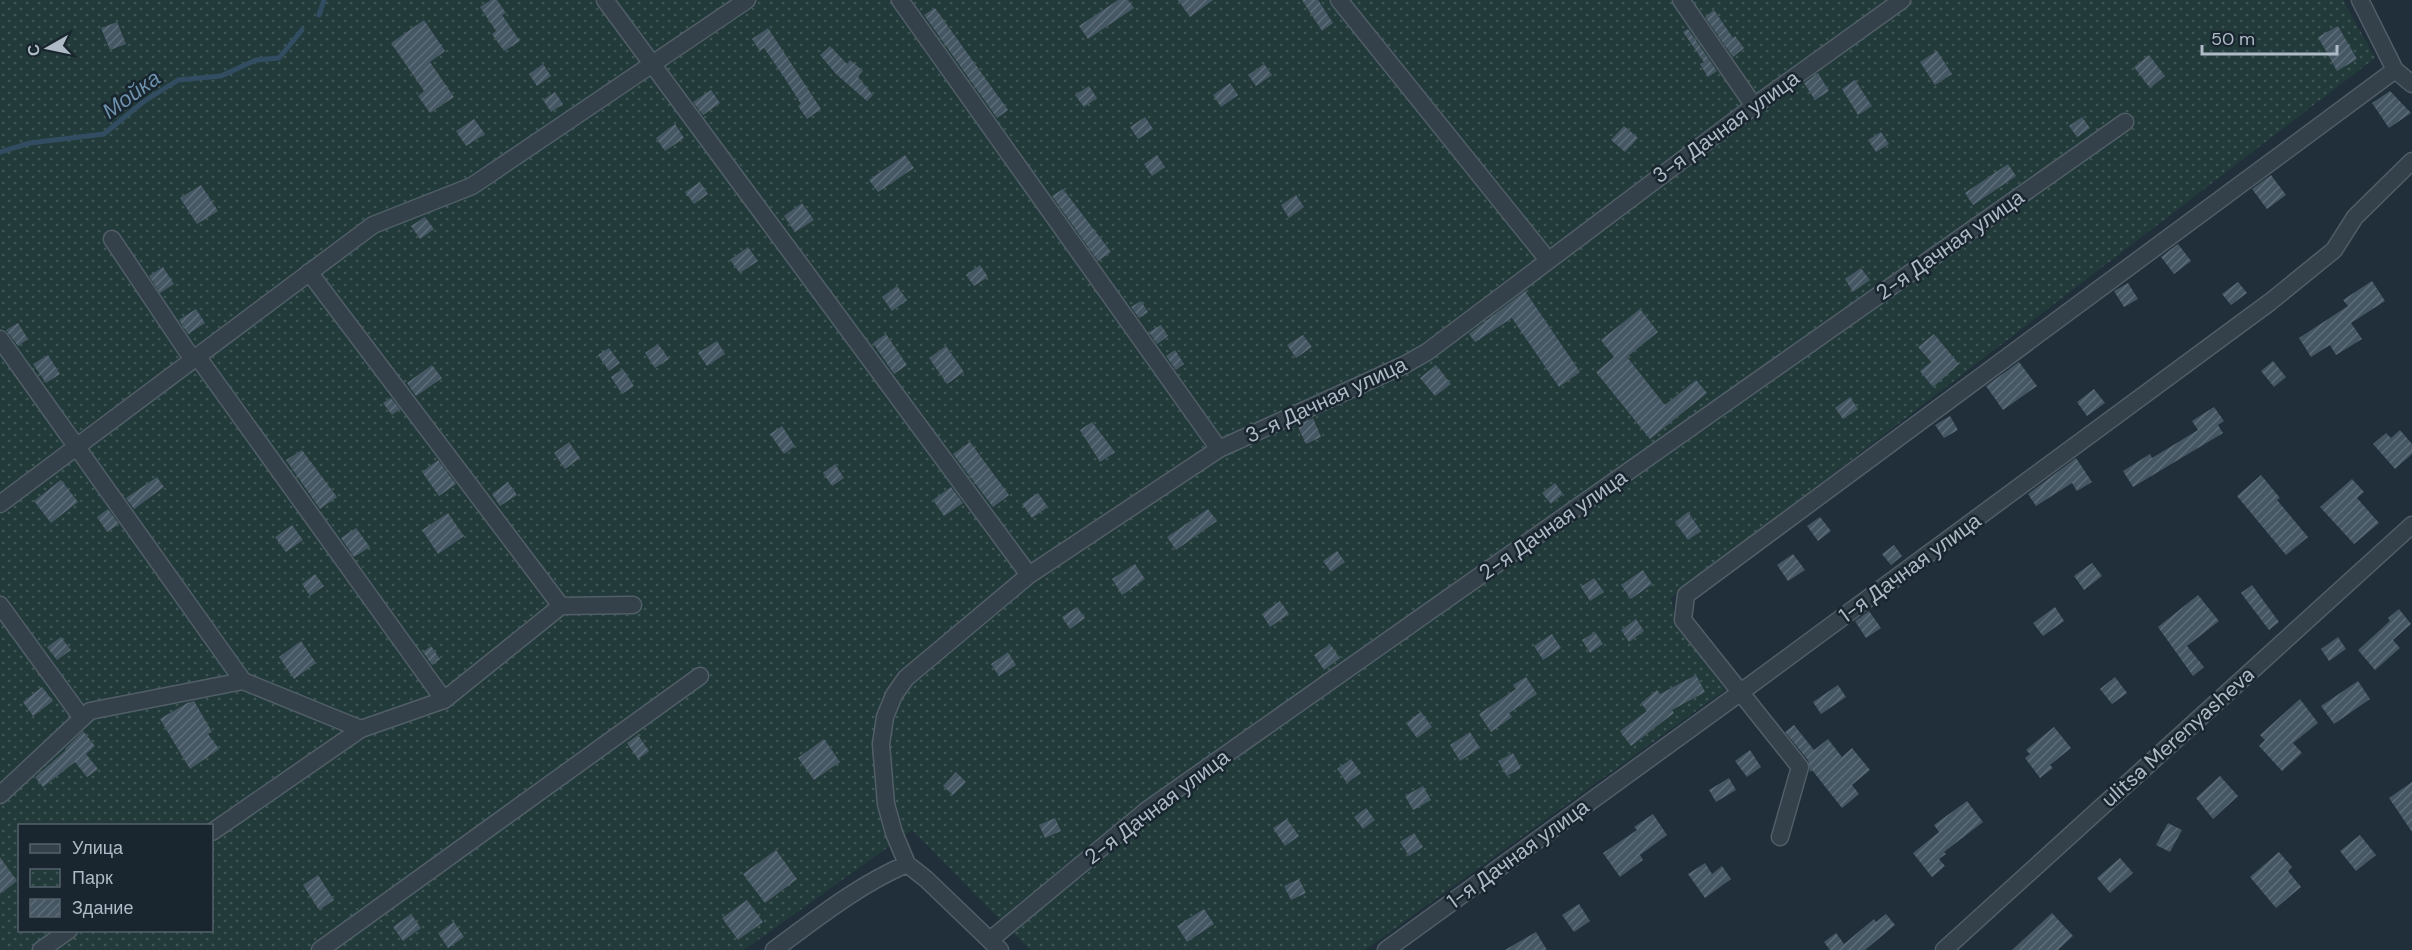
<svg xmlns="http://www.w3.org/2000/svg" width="2412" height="950" viewBox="0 0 2412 950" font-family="'DM Sans',sans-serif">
	<defs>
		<pattern id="park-dots" width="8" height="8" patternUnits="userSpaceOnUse" patternTransform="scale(1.5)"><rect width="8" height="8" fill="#223b3a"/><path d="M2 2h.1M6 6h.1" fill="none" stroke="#405555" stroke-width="1.8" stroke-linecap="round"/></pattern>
		<pattern id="building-hatch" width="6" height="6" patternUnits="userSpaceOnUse" patternTransform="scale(1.5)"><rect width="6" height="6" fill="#465764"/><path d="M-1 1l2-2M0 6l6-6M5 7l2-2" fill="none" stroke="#5e6d79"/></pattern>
	</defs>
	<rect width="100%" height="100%" fill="#202f3a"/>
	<!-- park -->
	<path fill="url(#park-dots)" fill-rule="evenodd" d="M0 0H2343L2375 58 1671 598 1677 624 1725 690 1365 950H1030L912 830 744 950H0ZM20 826H212V930H20Z"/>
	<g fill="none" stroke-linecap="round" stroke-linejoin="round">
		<!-- stream -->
		<path stroke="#324d62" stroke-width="5" d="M319 15 324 0
			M0 152 30 143 104 134 143 102 178 80 221 76 256 60 279 58 302 30"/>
	</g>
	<!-- building -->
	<path fill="url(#building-hatch)" d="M491 0H497L506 13 502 15 520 41 504 51 492 34 496 31 480 7Z
		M1118 0H1128L1134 8 1088 39 1079 26Z
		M1178 0H1213L1190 17Z
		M1302 0H1318L1333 23 1322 31Z
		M935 8 1008 110 997 118 924 15Z
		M1714 10 1733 38 1735 36 1744 48 1733 57 1705 17Z
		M424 20 445 51 430 62 454 97 430 113 418 96 424 91 391 43Z
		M117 22 126 44 110 50 101 28Z
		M2338 26 2357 59 2337 71 2318 37Z
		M768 28 821 109 807 119 798 106 801 104 784 77 764 48 760 51 752 39Z
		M1688 29 1717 71 1708 77 1700 64 1704 62 1683 32Z
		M830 46 847 64 850 60 863 71 858 77 873 95 867 101 836 74 820 55Z
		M1937 51 1952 74 1935 85 1920 62Z
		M2149 55 2165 76 2150 88 2134 67Z
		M543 64 551 76 537 86 529 74Z
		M1264 64 1272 75 1256 86 1248 75Z
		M1818 73 1829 91 1815 100 1804 83Z
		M1855 80 1872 106 1858 115 1842 89Z
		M1230 83 1238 95 1221 107 1213 95Z
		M1089 86 1097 98 1084 107 1075 95Z
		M711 90 720 103 703 115 693 102Z
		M2390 91 2411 113 2389 128 2372 103Z
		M555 92 563 104 551 112 543 100Z
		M1145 117 1153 129 1138 139 1130 127Z
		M2082 117 2090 128 2077 137 2069 126Z
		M474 119 485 134 466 146 456 131Z
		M675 124 684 138 665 151 656 138Z
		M1624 126 1638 138 1625 152 1611 140Z
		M1881 132 1889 144 1876 152 1868 140Z
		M905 155 914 168 878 192 869 180Z
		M1157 155 1165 167 1152 176 1144 164Z
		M2008 164 2016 176 1973 205 1965 193Z
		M2271 175 2286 195 2267 209 2252 189Z
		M700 182 708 194 694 204 685 192Z
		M201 185 218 211 197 224 180 198Z
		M1063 189 1111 252 1098 261 1052 196Z
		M1296 195 1304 207 1289 218 1281 205Z
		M802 203 814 220 795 232 784 216Z
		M425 217 434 229 420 239 411 226Z
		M2178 244 2191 261 2174 274 2161 257Z
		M748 247 758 261 740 273 730 260Z
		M980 265 988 277 974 286 966 275Z
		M163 267 174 284 160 293 149 276Z
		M1861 268 1870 280 1853 292 1845 279Z
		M2372 281 2385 301 2351 323 2362 339 2336 355 2330 345 2311 357 2299 338 2348 306 2343 300Z
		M2238 282 2247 293 2231 305 2222 294Z
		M2128 283 2138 299 2124 307 2114 291Z
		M897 286 907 300 892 311 882 297Z
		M1525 291 1580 372 1559 387 1512 318 1475 342 1469 334Z
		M1141 301 1148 312 1139 318 1131 307Z
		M196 309 205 323 188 334 179 320Z
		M1640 309 1658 332 1627 357 1665 405 1696 380 1707 393 1650 439 1596 372 1614 357 1601 340Z
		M18 323 28 339 18 346 6 330Z
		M1161 325 1168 336 1157 344 1149 332Z
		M886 334 907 365 894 374 873 343Z
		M1934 334 1959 364 1933 387 1920 371 1931 362 1918 347Z
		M1303 335 1312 347 1296 358 1287 345Z
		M717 341 725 354 707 366 698 353Z
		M658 344 669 359 655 368 645 353Z
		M946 346 964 372 947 384 929 358Z
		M609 348 620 363 609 371 598 355Z
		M1175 350 1184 364 1176 370 1166 356Z
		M48 355 60 374 46 383 33 364Z
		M2273 361 2286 377 2274 387 2261 371Z
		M2019 362 2037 386 2003 410 1986 386Z
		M432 365 442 378 416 396 407 383Z
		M1436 365 1451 384 1435 396 1420 378Z
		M623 369 634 386 622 394 611 377Z
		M2094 389 2105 403 2087 416 2077 402Z
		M1850 397 1858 409 1843 419 1835 408Z
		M391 398 400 409 392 415 383 403Z
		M2214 407 2224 421 2218 425 2223 433 2133 487 2123 471 2150 454 2152 458 2198 430 2192 421Z
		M1950 416 1958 430 1944 438 1935 425Z
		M1313 418 1321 437 1306 444 1297 425Z
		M1092 422 1115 452 1100 462 1080 430Z
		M782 426 795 446 784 454 770 434Z
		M2400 430 2412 444V454L2395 469 2373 444 2386 433 2391 438Z
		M569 442 580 458 565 469 554 453Z
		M970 442 1009 495 993 507 953 454Z
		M302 450 337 497 320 509 286 460Z
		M2076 458 2092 482 2077 491 2072 483 2036 506 2028 494Z
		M438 460 456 484 439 496 422 472Z
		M835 464 844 478 832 486 823 473Z
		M2261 475 2280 498 2277 500 2308 537 2286 555 2237 496Z
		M157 477 164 487 134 509 126 498Z
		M2352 479 2364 492 2357 498 2379 523 2354 544 2320 507Z
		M61 480 78 502 51 523 34 501Z
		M508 482 517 495 500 506 492 494Z
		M1555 483 1563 494 1551 504 1542 493Z
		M951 487 963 503 944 516 933 500Z
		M1038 493 1048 507 1032 518 1022 504Z
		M108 509 119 524 107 532 97 517Z
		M1208 509 1217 521 1176 550 1167 537Z
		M1688 512 1701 531 1688 540 1675 522Z
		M448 513 464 536 438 554 422 530Z
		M1820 517 1831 531 1818 541 1807 526Z
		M292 525 303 540 286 552 275 537Z
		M356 528 370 547 354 557 341 538Z
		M1894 545 1902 556 1891 565 1882 554Z
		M1337 551 1345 562 1331 572 1323 561Z
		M1793 554 1805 570 1788 581 1777 565Z
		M2092 563 2102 576 2084 590 2074 576Z
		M1135 564 1145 579 1122 595 1112 579Z
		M1643 570 1652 584 1631 599 1621 585Z
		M315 574 324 586 310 596 302 584Z
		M1594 578 1604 592 1590 601 1581 587Z
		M2252 585 2279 622 2269 630 2241 593Z
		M2198 595 2219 621 2187 646 2204 667 2193 676 2158 627Z
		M1280 601 1289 614 1270 627 1262 614Z
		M1077 607 1085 618 1070 629 1062 617Z
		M2055 607 2064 621 2043 636 2033 623Z
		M2399 609 2411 624 2393 640 2400 648 2375 670 2358 650 2390 621 2388 618Z
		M1869 611 1881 628 1866 638 1855 621Z
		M1636 619 1644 631 1629 642 1621 630Z
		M1595 632 1603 644 1590 653 1582 640Z
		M1552 634 1561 648 1543 660 1534 646Z
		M61 637 71 650 57 660 47 647Z
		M2338 637 2346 649 2329 661 2321 649Z
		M301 641 316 663 294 679 279 657Z
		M1330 644 1340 658 1324 670 1314 655Z
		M431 646 440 659 432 665 423 652Z
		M1008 652 1016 665 999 676 991 664Z
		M1696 675 1705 692 1672 710 1674 713 1631 746 1620 731 1647 711 1641 703 1657 690 1660 694Z
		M1526 677 1537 694 1509 713 1512 717 1491 732 1479 714 1516 689 1513 685Z
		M2115 677 2127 693 2112 704 2100 689Z
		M2358 681 2370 699 2334 724 2321 706Z
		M1838 685 1846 697 1821 714 1813 702Z
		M42 687 53 701 33 716 23 702Z
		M2300 699 2318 723 2293 743 2302 753 2282 771 2259 746 2265 740 2260 735Z
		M194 701 212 732 208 734 219 749 190 769 160 719 187 703Z
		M1421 712 1432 727 1417 738 1406 723Z
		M1794 725 1814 750 1828 739 1842 757 1852 748 1870 770 1852 785 1859 794 1842 808 1812 770 1810 772 1808 760 1785 732Z
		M2054 727 2071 748 2050 765 2053 768 2040 778 2025 758 2030 754 2026 750Z
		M83 731 95 746 86 754 98 769 87 777 75 762 43 787 35 777 66 750 65 749Z
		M1470 732 1480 748 1460 761 1450 745Z
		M638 735 649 751 638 759 627 743Z
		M824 739 840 762 814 780 798 758Z
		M1750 750 1761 767 1747 777 1735 761Z
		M1513 753 1521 768 1507 776 1498 761Z
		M1351 759 1361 773 1347 783 1337 769Z
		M956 772 966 782 953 795 943 786Z
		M2220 776 2238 796 2213 819 2196 798Z
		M1729 778 1736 790 1716 802 1709 790Z
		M2412 782V832L2389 798Z
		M1423 786 1431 800 1413 810 1405 796Z
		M1967 801 1983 822 1944 852 1946 854 1939 859 1945 866 1932 877 1913 853 1939 832 1934 825Z
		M1366 808 1375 820 1363 829 1354 817Z
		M1653 814 1667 835 1640 855 1643 860 1620 877 1603 853 1637 830 1634 827Z
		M1055 818 1061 831 1045 838 1039 825Z
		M1287 819 1299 836 1285 846 1273 828Z
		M2168 823 2182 830 2170 852 2156 845Z
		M1414 833 1423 847 1409 856 1400 842Z
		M2360 835 2376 855 2356 871 2340 851Z
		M776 850 797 879 765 903 743 874Z
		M2279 852 2292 867 2288 871 2301 887 2276 908 2250 877Z
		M0 857 17 881 0 894Z
		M2120 858 2133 873 2110 893 2097 878Z
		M1705 863 1712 874 1722 866 1731 879 1705 898 1688 874Z
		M318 875 334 900 319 910 303 885Z
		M1299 879 1306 893 1291 900 1284 886Z
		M747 900 763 922 738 940 722 918Z
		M1579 904 1590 921 1574 932 1562 915Z
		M1204 909 1214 924 1187 942 1177 926Z
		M2052 913 2073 936 2058 950H2012Z
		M411 914 421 928 403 941 393 927Z
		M1886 914 1895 925 1865 950H1830L1824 942 1836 933 1844 944 1874 919 1876 922Z
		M454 922 464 937 448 948 438 933Z
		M1536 932 1547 950H1505Z"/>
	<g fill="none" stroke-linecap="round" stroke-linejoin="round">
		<defs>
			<path id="minor" d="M605 0 1029 575
				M900 0 1219 449
				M1339 0 1548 260
				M1681 0 1754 106
				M2360 0 2395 70 2412 84
				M112 239 193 360
				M309 272 561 606
				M0 339 243 681
				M197 356 444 700
				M0 504 373 225 472 186 747 0
				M0 605 82 718
				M0 795 90 711 243 681 361 729 444 700 561 606 633 605
				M212 832 361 729
				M1780 837 1800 767 1683 620 1686 595 2395 70
				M907 864 894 833 886 804 881 744 885 717 894 695 906 678 1029 575 1219 449 1404 365 1427 352 1754 106 1902 0
				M990 940 1147 810 2125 122
				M41 950 69 930
				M320 950 700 676
				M774 950C816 919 858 885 907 864L926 879 1000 950
				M1386 950 1741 692 2270 302 2334 250 2355 217 2412 161
				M1944 950 2412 525"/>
		</defs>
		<!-- minor casing -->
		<use href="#minor" stroke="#515e68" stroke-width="19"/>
		<!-- minor -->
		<use href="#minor" stroke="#34404a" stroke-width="16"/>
	</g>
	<g text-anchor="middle" stroke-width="5" stroke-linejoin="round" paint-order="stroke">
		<!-- street labels -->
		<g font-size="21" fill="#aebbc7" stroke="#19252f">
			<text transform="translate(1726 127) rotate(-36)" y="7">3-я Дачная улица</text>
			<text transform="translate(1950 245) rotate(-35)" y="7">2-я Дачная улица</text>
			<text transform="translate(1326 400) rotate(-25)" y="7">3-я Дачная улица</text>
			<text transform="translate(1553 525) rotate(-35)" y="7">2-я Дачная улица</text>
			<text transform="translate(1910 568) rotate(-36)" y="7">1-я Дачная улица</text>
			<text transform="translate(2178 737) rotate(-42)" y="7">ulitsa Merenyasheva</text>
			<text transform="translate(1157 807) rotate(-37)" y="7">2-я Дачная улица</text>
			<text transform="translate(1518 854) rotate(-36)" y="7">1-я Дачная улица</text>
		</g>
		<!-- water labels -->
		<g font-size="22" font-style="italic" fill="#6d91ac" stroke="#19252f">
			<text transform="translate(131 94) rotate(-36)" y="8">Мойка</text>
		</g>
	</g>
	<!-- legend -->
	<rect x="18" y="824" width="195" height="108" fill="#19252f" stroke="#55616c" stroke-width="1.5"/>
	<rect x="30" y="844" width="30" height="9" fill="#34404a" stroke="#55616c" stroke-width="1.5"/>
	<text x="72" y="854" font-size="18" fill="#aebbc7">Улица</text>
	<rect x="30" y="869" width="30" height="18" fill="url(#park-dots)" stroke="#55616c" stroke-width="1.5"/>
	<text x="72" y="884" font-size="18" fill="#aebbc7">Парк</text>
	<rect x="30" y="899" width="30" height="18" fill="url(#building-hatch)" stroke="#55616c" stroke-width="1.5"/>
	<text x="72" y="914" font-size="18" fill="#aebbc7">Здание</text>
	<!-- north arrow -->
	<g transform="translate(48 48) rotate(261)" stroke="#19252f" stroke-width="4.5" paint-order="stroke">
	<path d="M0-4.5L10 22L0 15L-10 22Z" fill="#aebbc7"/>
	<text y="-9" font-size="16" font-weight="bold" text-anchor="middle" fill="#aebbc7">С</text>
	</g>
	<!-- scale -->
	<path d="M2202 45v9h135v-9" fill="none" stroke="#aebbc7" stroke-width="3"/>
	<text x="2211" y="45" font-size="18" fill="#aebbc7" stroke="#19252f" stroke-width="4.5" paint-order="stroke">50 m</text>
</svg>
